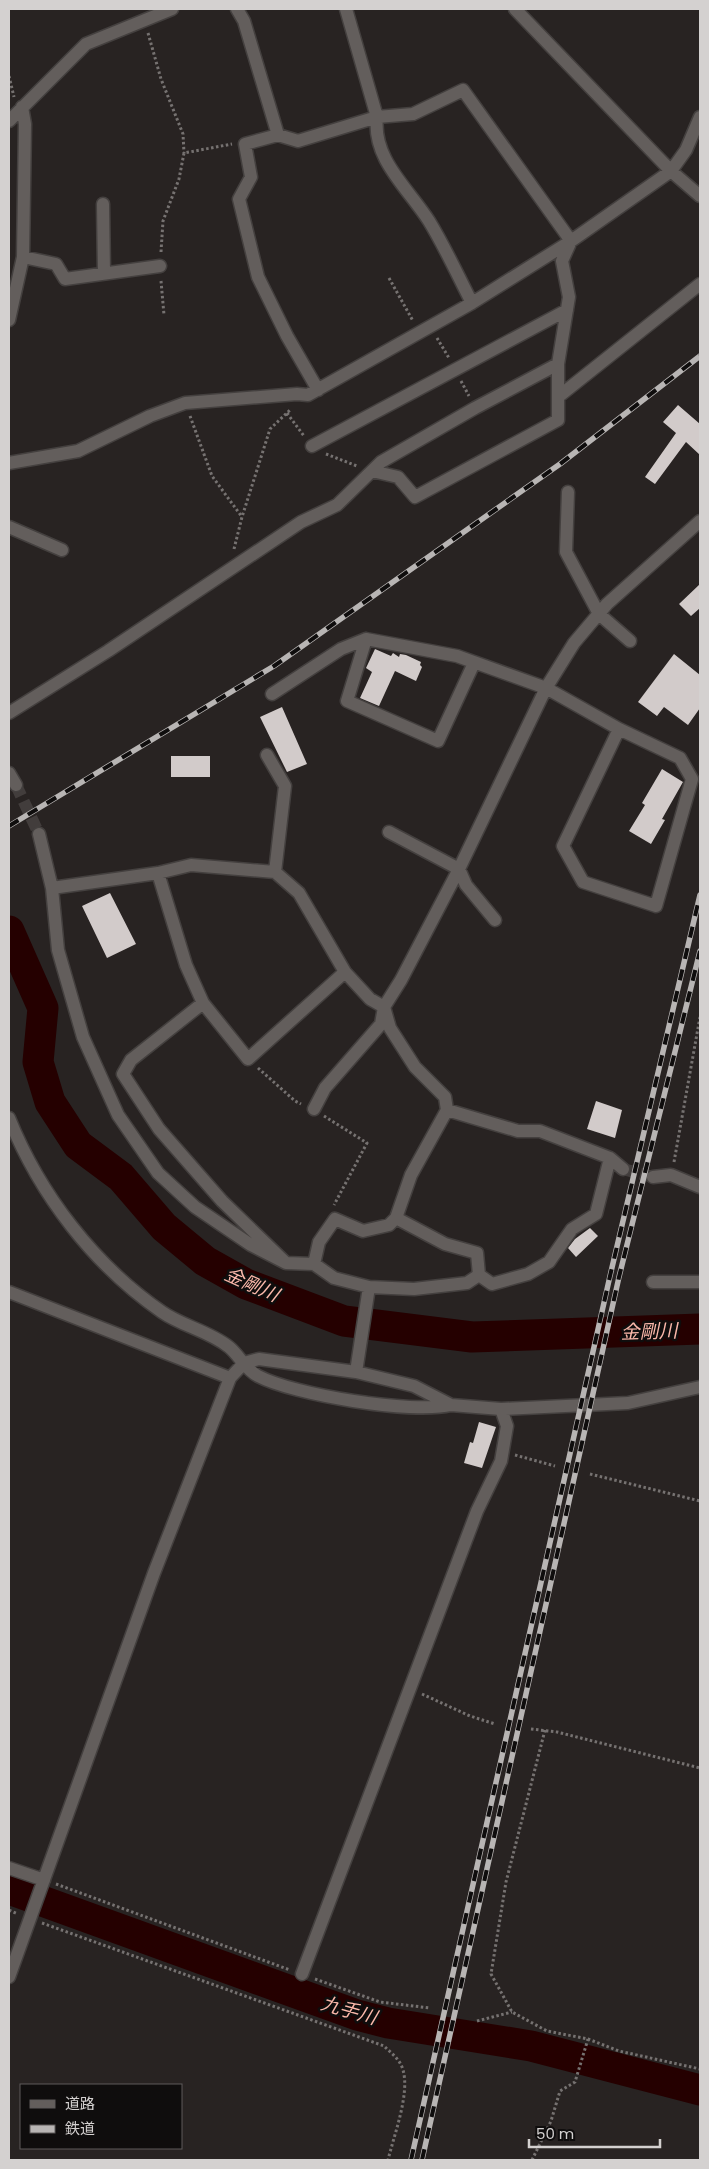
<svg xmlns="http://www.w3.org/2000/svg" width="709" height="2169" viewBox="0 0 709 2169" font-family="Poppins,'Noto Sans JP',sans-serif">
	<rect width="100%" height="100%" fill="#282322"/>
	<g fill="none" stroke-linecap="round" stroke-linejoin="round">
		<!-- river -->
		<path stroke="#250000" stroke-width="31" d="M9 931 43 1008 38 1062 50 1102 78 1145 121 1177 164 1227 205 1261 246 1284 344 1321 472 1337 700 1329
			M9 1889 357 2015 388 2023 531 2046 700 2090"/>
	</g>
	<!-- building -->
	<path fill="#d2cbca" d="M678 405 700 424V455L686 442 655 484 645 477 676 433 663 422Z
		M700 584V608L691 616 679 604Z
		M375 649 391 656 393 653 399 657 400 654 406 655 421 662 420 665 422 667 416 681 395 671 379 706 360 698 372 672 366 668Z
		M674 654 700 675V708L688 725 664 707 657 716 638 702Z
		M282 707 307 764 287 772 260 717Z
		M171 756H210V777H171Z
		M662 769 683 782 662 819 665 820 651 844 629 831 645 805 642 803Z
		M110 893 136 944 107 958 82 906Z
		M596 1101 622 1110 615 1138 587 1129Z
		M590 1228 598 1236 576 1257 568 1248 575 1239Z
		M479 1422 496 1427 482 1468 464 1463 470 1442 473 1443Z"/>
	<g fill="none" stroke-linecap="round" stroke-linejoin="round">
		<!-- street-tunnel -->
		<path stroke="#423d3c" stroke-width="12" stroke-dasharray="12 6" stroke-linecap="butt" d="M16 785 39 834
			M623 1169 653 1177"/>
		<defs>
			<path id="street" d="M237 9 244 21 278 135 298 141 377 117 413 114 463 90 571 241
				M346 9 377 117C372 159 408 188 429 221 445 247 458 276 472 303
				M515 9 671 171 700 196
				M9 121 86 44 172 9
				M278 135 245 144 251 177 239 199 258 277 287 336 318 390
				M103 204 104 273
				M23 257 56 264 65 279 160 266
				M9 320 23 257 25 124 22 107
				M558 397 700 284
				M312 446 567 310
				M9 463 78 451 150 416 185 403 297 394 308 395 472 303 571 241 671 171 686 150 700 117
				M372 471 398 477 415 497 558 420V364L569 297 562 261 571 241
				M568 492 566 552 599 614 630 641
				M9 527 62 550
				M474 663 438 741 347 701 366 639 457 656 546 688 619 729 680 758 692 779 656 906 583 882 563 846 619 729
				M272 694 341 649 366 639
				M9 713 108 651 301 522 337 505 381 462 475 408 558 364
				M267 755 285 786 275 872
				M9 773 16 785
				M389 832 459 869 466 885 495 920
				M39 834 52 888 158 873 191 865 275 872 299 893 345 972 370 999 384 1007 390 1028 415 1067 445 1097 447 1110 411 1175 396 1218 389 1225 363 1231 335 1219 319 1242 314 1264 334 1278 369 1287 414 1289 467 1283 479 1275
				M158 873 186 965 203 1003 131 1060 123 1074 159 1129 222 1201 286 1263
				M52 888 58 950 83 1037 118 1115 158 1173 195 1207 251 1245 286 1263 314 1264
				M203 1003 248 1059 345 972
				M314 1109 325 1088 381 1024 384 1007 401 980 459 869 546 688 574 643 607 604 700 521
				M9 1118C40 1195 94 1265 162 1312 182 1326 209 1331 229 1347 239 1355 246 1370 258 1376 294 1395 412 1414 451 1405
				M610 1158 623 1169
				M653 1177 671 1175 700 1187
				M396 1218 445 1244 477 1253 479 1275 492 1284 528 1274 549 1262 572 1229 596 1214 610 1158 540 1131H518L447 1110
				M653 1282H700
				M9 1292 230 1378
				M356 1372 369 1287
				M9 1868 44 1880
				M302 1974 477 1511 501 1461 507 1426 501 1409
				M9 1977 154 1573 230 1378 244 1363 259 1359 356 1372 414 1386 451 1405 501 1409 628 1403 700 1387"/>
		</defs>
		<!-- street casing -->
		<use href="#street" stroke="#44403f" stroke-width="15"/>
		<!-- path -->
		<path stroke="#767271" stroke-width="3" stroke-dasharray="2.5 2.5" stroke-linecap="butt" d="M148 33 161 79 183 134 184 153
			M9 76 14 97
			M161 252 163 221 179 179 184 153 232 144
			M389 278 413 321
			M161 281 164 315
			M437 338 449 358
			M461 381 469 396
			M287 413 304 436
			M190 416 212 476 242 517
			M326 454 357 466
			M234 549 242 517 270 429 290 410
			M258 1068 295 1101 301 1104
			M324 1116 367 1143 334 1205
			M674 1162 700 1017
			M515 1455 555 1466
			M590 1474 700 1501
			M422 1694 470 1716 495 1724
			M531 1729 557 1732 700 1768
			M545 1730 506 1882 491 1974 512 2012 547 2031 588 2039 619 2051 700 2069
			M56 1884 290 1970
			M9 1910 18 1914
			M42 1923 384 2046C391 2053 400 2059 403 2070 410 2094 394 2135 388 2160
			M315 1979 380 2002 430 2008
			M477 2021 512 2012
			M532 2160 551 2121 560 2091 575 2082 588 2039"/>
		<!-- street -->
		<use href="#street" stroke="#635e5c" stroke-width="12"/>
		<defs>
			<path id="rail" d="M9 826 274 666 560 464 700 356
				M411 2160 610 1276 700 895
				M422 2160 619 1277 700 951"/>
		</defs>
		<!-- rail casing -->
		<use href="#rail" stroke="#b8b5b4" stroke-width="5.5"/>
		<!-- rail -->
		<use href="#rail" stroke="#0f0d0d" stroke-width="4" stroke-dasharray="11" stroke-linecap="butt"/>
	</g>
	<g text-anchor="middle" stroke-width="5" stroke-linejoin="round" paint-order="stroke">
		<!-- water labels -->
		<g font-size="19" font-style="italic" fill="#fbb8aa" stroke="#0f0d0d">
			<text transform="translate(252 1284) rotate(24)" y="7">金剛川</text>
			<text transform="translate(649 1331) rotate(-2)" y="7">金剛川</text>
			<text transform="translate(349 2010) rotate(16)" y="7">九手川</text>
		</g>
	</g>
	<!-- border -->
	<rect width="709" height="2169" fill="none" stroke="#d4d1d0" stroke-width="20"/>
	<!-- legend -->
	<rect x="20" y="2084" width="162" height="65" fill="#0f0d0d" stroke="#5e5b5b"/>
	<rect x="30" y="2100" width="25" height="8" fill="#635e5c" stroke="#5e5b5b"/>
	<text x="65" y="2109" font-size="15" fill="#d4d1d0">道路</text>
	<rect x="30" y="2125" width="25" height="8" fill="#b8b5b4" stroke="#5e5b5b"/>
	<text x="65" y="2134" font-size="15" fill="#d4d1d0">鉄道</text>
	<!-- scale -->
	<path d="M529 2139v8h131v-8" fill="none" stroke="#d4d1d0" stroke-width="2.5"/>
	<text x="536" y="2139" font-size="15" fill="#d4d1d0" stroke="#0f0d0d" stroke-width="4" paint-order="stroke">50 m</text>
</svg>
